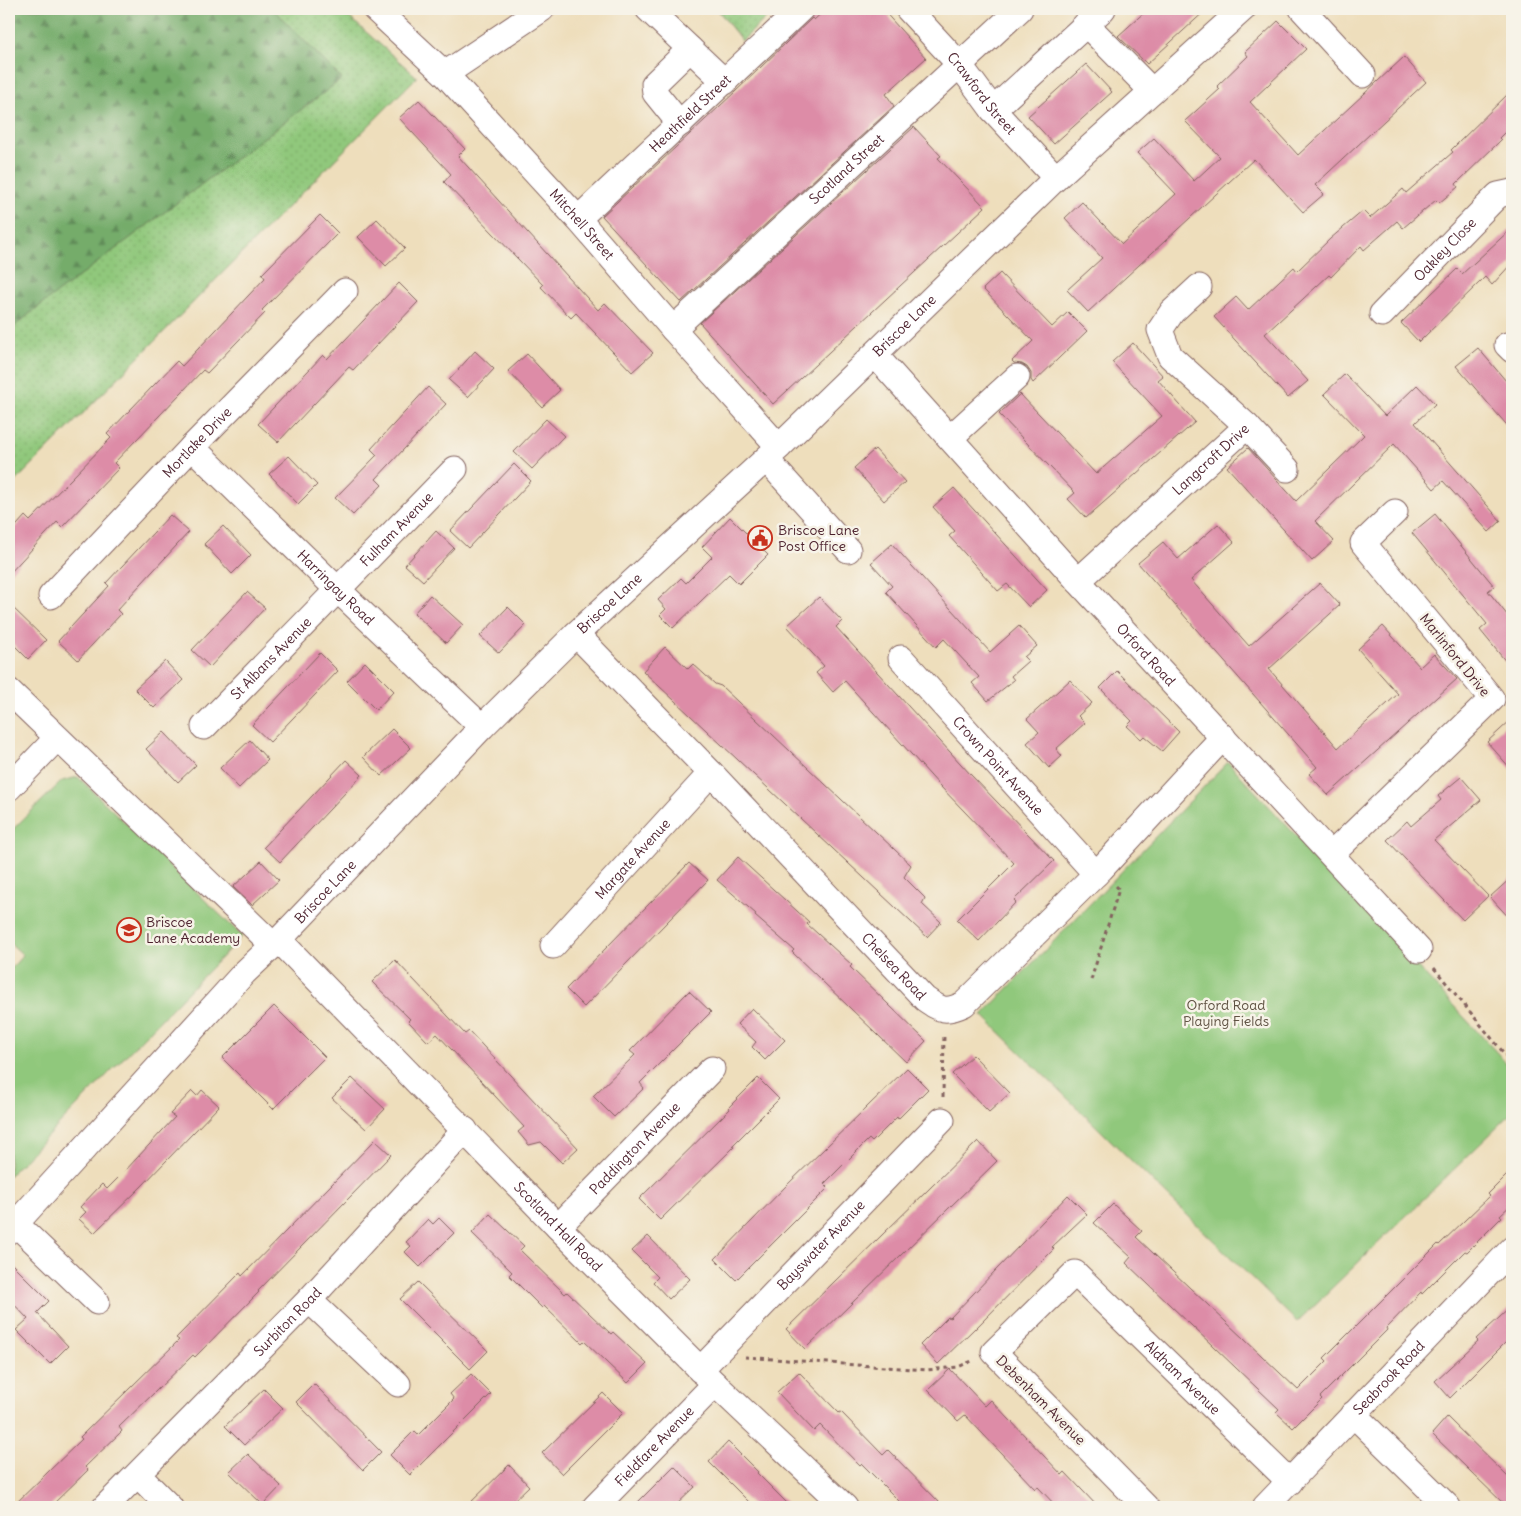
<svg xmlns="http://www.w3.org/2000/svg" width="1521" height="1516" viewBox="0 0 1521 1516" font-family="Delius,sans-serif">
	<defs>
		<pattern id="grass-dots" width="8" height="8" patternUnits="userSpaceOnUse" patternTransform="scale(1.25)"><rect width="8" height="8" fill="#90c87b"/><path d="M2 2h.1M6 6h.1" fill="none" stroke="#7eab6a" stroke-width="1.8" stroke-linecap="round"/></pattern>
		<pattern id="forest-firs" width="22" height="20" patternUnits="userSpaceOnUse" patternTransform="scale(1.25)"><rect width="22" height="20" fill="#74ac6b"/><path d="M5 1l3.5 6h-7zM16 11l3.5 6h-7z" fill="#618b58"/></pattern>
	</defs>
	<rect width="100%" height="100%" fill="#f7f3e8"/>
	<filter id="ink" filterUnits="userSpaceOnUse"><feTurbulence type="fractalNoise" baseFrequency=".02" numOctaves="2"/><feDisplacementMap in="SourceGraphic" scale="10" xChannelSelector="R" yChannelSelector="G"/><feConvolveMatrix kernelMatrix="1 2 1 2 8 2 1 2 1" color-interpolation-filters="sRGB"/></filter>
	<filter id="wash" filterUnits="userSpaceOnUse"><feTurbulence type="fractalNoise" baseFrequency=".0096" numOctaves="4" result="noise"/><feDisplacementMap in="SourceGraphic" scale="20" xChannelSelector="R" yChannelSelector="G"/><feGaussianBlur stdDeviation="1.12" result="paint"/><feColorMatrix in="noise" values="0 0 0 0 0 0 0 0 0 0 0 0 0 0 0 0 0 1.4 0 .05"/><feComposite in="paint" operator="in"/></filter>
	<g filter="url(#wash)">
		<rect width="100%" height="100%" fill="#eedebc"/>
		<!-- grass -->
		<path fill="url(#grass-dots)" stroke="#6d7453" d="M9 9H340L417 77 9 488Z
			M717 9H775L742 41Z"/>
		<!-- forest -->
		<path fill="url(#forest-firs)" stroke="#5f664b" d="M9 9H273L342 79 33 311 9 331Z"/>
		<!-- green -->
		<path fill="#90c87b" stroke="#6d7453" d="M1228 762 1512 1069V1113L1297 1322 982 1015Z
			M78 777 242 936 9 1176V971L23 955 9 942V833L62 781Z"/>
		<g id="blocks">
			<!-- building -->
			<path fill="#dd8ca7" d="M826 9H882L926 58 886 94 894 106 681 302 602 216 735 92 812 18 814 20Z
				M1148 9H1207L1147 64 1118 36Z
				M1278 21 1306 49 1250 102 1298 155 1404 57 1426 82 1315 185 1324 194 1303 212 1254 159 1088 312 1067 290 1102 258 1065 218 1082 202 1122 244 1176 194 1137 153 1154 138 1194 181 1220 157 1185 121 1220 89 1217 86 1248 56 1245 52Z
				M1086 64 1112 92 1054 144 1028 116Z
				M1512 90V125L1499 138 1501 140 1456 184 1458 187 1439 203 1436 200 1403 228 1397 221 1364 250 1361 246 1331 277 1329 275 1265 334 1308 381 1288 398 1214 317 1236 297 1248 310 1294 267 1297 271 1330 239 1363 211 1370 218 1403 189 1406 193 1453 152 1451 150Z
				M419 100 465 149 458 156 598 310 605 303 653 353 632 372 576 313 571 318 541 287 543 285 444 182 451 174 399 118Z
				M914 127 941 156 938 158 985 207 773 404 700 323Z
				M320 215 338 233 262 310 265 313 207 373 203 370 114 463 119 468 62 527 57 522 9 574V534L25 516 30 521 111 438 107 434 177 361 182 366 265 278 262 274Z
				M377 219 405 248 386 266 358 237Z
				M1512 228V263L1492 285 1485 277 1419 342 1401 323 1457 269 1462 274Z
				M1000 273 1052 327 1068 312 1087 331 1033 383 1031 380V373L1027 367 1022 364 1014 363 1012 361 1033 341 983 289Z
				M399 283 418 302 353 370 349 367 278 442 258 424 323 355 327 359Z
				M1133 343 1163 376 1158 380 1195 422 1086 518 1068 499 1075 493 999 414 1020 394 1096 474 1162 416 1112 362Z
				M1478 348 1512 388V431L1456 366Z
				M475 351 494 369 468 397 449 380Z
				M527 354 560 390 542 407 508 371Z
				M1345 374 1385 416 1417 385 1435 404 1415 423 1501 521 1489 532 1443 481 1434 489 1394 444 1315 521 1334 541 1312 561 1227 467 1248 448 1296 501 1364 435 1324 394Z
				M428 387 446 404 376 479 382 485 353 515 335 498 377 455 371 449Z
				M546 419 564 436 532 469 514 452Z
				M875 449 905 482 884 501 854 468Z
				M289 456 317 485 298 504 269 474Z
				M514 464 531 481 468 548 450 531Z
				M954 488 1047 590 1029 607 1007 584 998 591 949 536 955 531 933 507Z
				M1435 514 1494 586 1488 591 1512 621V669L1480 630 1487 624 1412 533Z
				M170 515 189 532 117 610 121 614 78 660 58 641 109 586 106 583Z
				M730 517 768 555 739 584 729 574 673 628 660 615 666 609 658 600 681 578 686 583 712 557 702 547Z
				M1218 524 1234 542 1191 580 1249 646 1320 583 1340 605 1269 669 1338 748 1398 694 1358 649 1383 626 1420 667 1434 654 1457 679 1328 795 1309 774 1317 767 1138 563 1163 542 1178 559Z
				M223 526 251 555 232 574 204 544Z
				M436 531 454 548 423 581 405 565Z
				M892 544 990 652 1019 626 1037 646 1024 657 1028 661 1011 676 1014 680 988 701 972 683 979 677 944 639 936 647 886 592 892 586 871 563Z
				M247 592 265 608 210 667 192 650Z
				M430 595 463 625 446 643 414 613Z
				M819 597 842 621 836 627 971 775 1054 861 1014 900 1016 902 979 941 957 920 1014 863 940 786 845 681 833 692 816 673 824 666 787 626Z
				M9 604 46 640 28 659 9 640Z
				M508 607 526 625 499 653 480 636Z
				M665 647 688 669 693 664 715 684 721 686 911 865 904 877 925 898 922 904 941 922 927 937 643 671Z
				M320 653 338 671 270 742 252 725Z
				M165 661 183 680 154 708 135 689Z
				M365 662 394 691 376 710 347 681Z
				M1117 671 1179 732 1162 751 1144 736 1141 739 1127 726 1132 721 1100 688Z
				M1070 680 1092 703 1078 716 1085 723 1056 749 1062 756 1049 768 1027 743 1039 732 1027 719Z
				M1512 719V770L1487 742Z
				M392 729 411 748 381 776 363 757Z
				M164 732 196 765 178 782 146 749Z
				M250 740 268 760 239 788 220 768Z
				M346 760 362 775 280 862 264 847Z
				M1461 777 1481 800 1434 840 1488 896 1463 920 1387 840 1407 821 1411 826 1441 800 1438 796Z
				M738 857 809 922 807 924 852 965 850 967 926 1041 906 1062 792 952 794 950 755 916 756 914 717 880Z
				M261 861 279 880 252 905 233 887Z
				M689 863 708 880 584 1007 566 989Z
				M1512 877V921L1490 897Z
				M395 960 465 1034 469 1031 578 1148 562 1163 541 1142 529 1145 518 1132 524 1127 437 1034 428 1042 408 1021 410 1019 372 982Z
				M689 991 711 1012 640 1083 644 1088 614 1117 593 1096 635 1055 630 1051Z
				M274 1006 325 1057 273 1109 222 1058Z
				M752 1008 785 1040 765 1060 752 1047 756 1042 737 1024Z
				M973 1055 1010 1093 989 1112 952 1074Z
				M907 1068 928 1089 898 1119 897 1117 872 1142 869 1139 824 1184 828 1188 736 1280 715 1259 786 1186Z
				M352 1078 385 1109 366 1129 332 1098Z
				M758 1078 779 1099 732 1146 734 1147 660 1220 639 1199 730 1109 728 1108Z
				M202 1090 219 1106 141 1187 94 1233 79 1219 86 1212 80 1207 102 1184 107 1189 124 1172 175 1117 170 1114 192 1091 197 1096Z
				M375 1140 391 1155 258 1291 259 1292 195 1357 193 1355 119 1427 122 1431 85 1467 88 1470 50 1507H12L82 1439 80 1437 179 1340 176 1338 240 1273 242 1276Z
				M978 1141 997 1161 805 1349 786 1329Z
				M1512 1170V1204L1500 1215 1502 1217 1467 1252 1465 1251 1422 1294 1421 1292 1386 1328 1387 1330 1320 1397 1322 1399 1293 1428 1276 1412 1279 1409 1126 1263 1131 1257 1094 1223 1113 1204 1142 1231 1136 1237 1298 1390 1327 1361 1324 1358 1438 1244 1439 1245 1490 1196 1488 1194Z
				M1068 1195 1087 1214 1052 1247 1054 1249 975 1329V1328L938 1364 920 1345 948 1317 950 1318Z
				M490 1214 524 1246 520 1250 565 1294 567 1292 611 1334 613 1332 647 1364 628 1383 584 1341 582 1343 544 1306 542 1308 509 1275 512 1272 472 1233Z
				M439 1218 454 1233 420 1267 405 1252 411 1246 406 1242 428 1219 433 1224Z
				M648 1236 690 1279 669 1299 653 1282 658 1277 632 1251Z
				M9 1261 49 1301 37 1313 68 1346 50 1364 16 1330 28 1319 9 1299Z
				M418 1282 488 1351 470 1369 400 1299Z
				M1512 1306V1336L1450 1398 1435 1381 1478 1341 1476 1339Z
				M950 1369 985 1406 991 1400 1062 1475 1065 1472 1098 1507H1057L1038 1487 1035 1489 965 1415 958 1421 928 1390Z
				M799 1372 839 1413 841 1412 883 1455 888 1450 944 1507H905L862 1464 860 1466 820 1425 814 1431 777 1392Z
				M471 1374 491 1394 410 1475 390 1455 414 1431 418 1435 454 1399 450 1394Z
				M314 1384 381 1452 363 1470 296 1402Z
				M264 1389 283 1408 244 1445 225 1426Z
				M603 1393 623 1413 562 1474 542 1453Z
				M1447 1417 1512 1481V1507H1507L1432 1434Z
				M728 1442 758 1472 757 1473 791 1507H754L709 1462Z
				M248 1454 281 1486 263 1505 229 1472Z
				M509 1465 529 1486 507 1507H466Z
				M674 1466 695 1487 674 1507H633Z"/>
		</g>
	</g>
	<g filter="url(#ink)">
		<use href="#blocks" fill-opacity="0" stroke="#83625e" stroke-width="1"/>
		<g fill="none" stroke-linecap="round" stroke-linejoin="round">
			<defs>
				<g id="minor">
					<path id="s1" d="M375 9 445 74 578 219 673 329 779 447"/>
					<path d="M648 9 725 82"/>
					<path id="s2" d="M908 9 959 64 993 110 1056 178"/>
					<path d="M1302 9 1363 75"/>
					<path d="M1086 24 1152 91"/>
					<path d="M445 74 542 9"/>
					<path d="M993 110 1103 9"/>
					<path d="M680 124 655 93 654 84 690 49"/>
					<path id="s3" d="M578 219 801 9"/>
					<path id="s4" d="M1382 314 1498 195 1512 192"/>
					<path id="s5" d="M673 329 1020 9"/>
					<path d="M1507 345 1512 350"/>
					<path id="s6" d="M875 355 1078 581 1419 950"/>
					<path d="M1247 426 1287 469"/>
					<path d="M950 438 1017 377"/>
					<path id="s7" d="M192 447 338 590 482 727"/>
					<path d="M766 459 848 550"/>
					<path id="s8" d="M1078 581 1247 426 1170 356 1160 330 1172 312 1199 287"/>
					<path id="s9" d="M51 596 192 447 345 291"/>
					<path id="s10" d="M576 634 711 773 925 999C941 1010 945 1013 964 1004L1101 869 1223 737"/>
					<path id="s11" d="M901 658 1096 874"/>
					<path d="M9 691 273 945"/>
					<path id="s12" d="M204 727 455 469"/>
					<path d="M9 788 57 738"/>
					<path d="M1332 854 1492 699 1363 543 1395 512"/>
					<path id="s13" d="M279 940 558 1227 715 1384 845 1507"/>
					<path id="s14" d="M553 946 711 773"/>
					<path d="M16 1224 97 1302"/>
					<path id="s15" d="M558 1227 712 1069"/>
					<path id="s16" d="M9 1231 244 973 279 940 482 727 576 634 779 447 1056 178 1243 9"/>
					<path d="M309 1300 398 1384"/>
					<path id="s17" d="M700 1370 942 1120"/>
					<path d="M1353 1414 1448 1507"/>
					<path d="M138 1475 170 1507"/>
					<path id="s18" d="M105 1507 309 1300 465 1130"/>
					<path id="s19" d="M595 1507 715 1384"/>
					<path id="s20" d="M1146 1507 994 1352 1075 1273 1290 1482"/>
					<path id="s21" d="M1265 1507 1512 1249"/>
				</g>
			</defs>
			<!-- minor casing -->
			<use href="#minor" stroke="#83625e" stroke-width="27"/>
			<!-- path -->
			<path stroke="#83625e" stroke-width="3" stroke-dasharray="4 4" stroke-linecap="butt" d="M1434 968 1512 1063
				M1091 980 1119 889 1116 886
				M943 1097 944 1033
				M745 1357 927 1370 958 1367 972 1361"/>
			<!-- minor -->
			<use href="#minor" stroke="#fff" stroke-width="25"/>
		</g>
	</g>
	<!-- icons -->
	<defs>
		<symbol id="civic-ring" viewBox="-11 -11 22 22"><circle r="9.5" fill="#f7f3e8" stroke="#c8321e" stroke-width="1.5"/><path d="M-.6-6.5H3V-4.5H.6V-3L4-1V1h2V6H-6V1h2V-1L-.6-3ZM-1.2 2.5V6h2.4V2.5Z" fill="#c8321e"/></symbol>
		<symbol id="school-ring" viewBox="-11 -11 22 22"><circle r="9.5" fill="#f7f3e8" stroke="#c8321e" stroke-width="1.5"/><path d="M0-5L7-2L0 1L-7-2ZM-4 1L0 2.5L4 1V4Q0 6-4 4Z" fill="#c8321e"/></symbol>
	</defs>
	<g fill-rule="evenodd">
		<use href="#civic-ring" x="746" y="524" width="28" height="28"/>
		<use href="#school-ring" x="115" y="916" width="28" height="28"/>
	</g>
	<g text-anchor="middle" stroke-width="5" stroke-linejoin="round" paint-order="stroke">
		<!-- street labels -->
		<g font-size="14" fill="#4a1f2b" stroke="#f7f3e8">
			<text dy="5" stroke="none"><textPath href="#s2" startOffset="112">Crawford Street</textPath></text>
			<text dy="5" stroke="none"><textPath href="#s3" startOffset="154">Heathfield Street</textPath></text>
			<text dy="5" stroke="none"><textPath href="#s5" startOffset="236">Scotland Street</textPath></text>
			<text dy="5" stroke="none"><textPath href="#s1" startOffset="299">Mitchell Street</textPath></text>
			<text dy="5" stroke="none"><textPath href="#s4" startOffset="90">Oakley Close</textPath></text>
			<text dy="5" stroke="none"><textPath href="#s16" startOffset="1274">Briscoe Lane</textPath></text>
			<text dy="5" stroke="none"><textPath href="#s9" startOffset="212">Mortlake Drive</textPath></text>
			<text dy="5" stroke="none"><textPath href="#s8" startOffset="180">Langcroft Drive</textPath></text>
			<text dy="5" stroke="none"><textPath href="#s12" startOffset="276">Fulham Avenue</textPath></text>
			<text dy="5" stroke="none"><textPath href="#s7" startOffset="201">Harringay Road</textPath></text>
			<text dy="5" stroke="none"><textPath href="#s16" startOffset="869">Briscoe Lane</textPath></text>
			<text dy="5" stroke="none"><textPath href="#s6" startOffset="404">Orford Road</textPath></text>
			<text transform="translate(1455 655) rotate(51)" y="5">Marlinford Drive</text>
			<text dy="5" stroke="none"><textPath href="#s12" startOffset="96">St Albans Avenue</textPath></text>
			<text dy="5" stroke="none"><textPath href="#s11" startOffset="145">Crown Point Avenue</textPath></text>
			<text dy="5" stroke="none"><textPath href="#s14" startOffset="118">Margate Avenue</textPath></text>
			<text dy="5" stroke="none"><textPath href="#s16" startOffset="464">Briscoe Lane</textPath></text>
			<text dy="5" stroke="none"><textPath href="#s10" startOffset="460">Chelsea Road</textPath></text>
			<text dy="5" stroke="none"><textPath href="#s15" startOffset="110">Paddington Avenue</textPath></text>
			<text dy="5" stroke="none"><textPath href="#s13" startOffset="400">Scotland Hall Road</textPath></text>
			<text dy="5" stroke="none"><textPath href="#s17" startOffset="174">Bayswater Avenue</textPath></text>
			<text dy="5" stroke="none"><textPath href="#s18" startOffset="260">Surbiton Road</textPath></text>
			<text dy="5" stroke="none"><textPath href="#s20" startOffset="480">Aldham Avenue</textPath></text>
			<text dy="5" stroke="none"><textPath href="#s21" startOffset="179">Seabrook Road</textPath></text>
			<text transform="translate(1041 1400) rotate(45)" y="5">Debenham Avenue</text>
			<text dy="5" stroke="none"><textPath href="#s19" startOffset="85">Fieldfare Avenue</textPath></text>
		</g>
		<!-- poi labels -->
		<g font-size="14" fill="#4a1f2b" stroke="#f7f3e8" text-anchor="start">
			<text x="778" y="535">Briscoe Lane<tspan x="778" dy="16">Post Office</tspan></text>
			<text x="146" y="927">Briscoe<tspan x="146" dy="16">Lane Academy</tspan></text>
		</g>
		<!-- park labels -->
		<g font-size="14" fill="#5f5243" stroke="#f7f3e8">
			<text x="1226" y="1010">Orford Road<tspan x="1226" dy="16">Playing Fields</tspan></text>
		</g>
	</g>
	<!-- margin -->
	<rect width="1521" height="1516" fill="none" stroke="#f7f3e8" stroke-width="30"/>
</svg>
